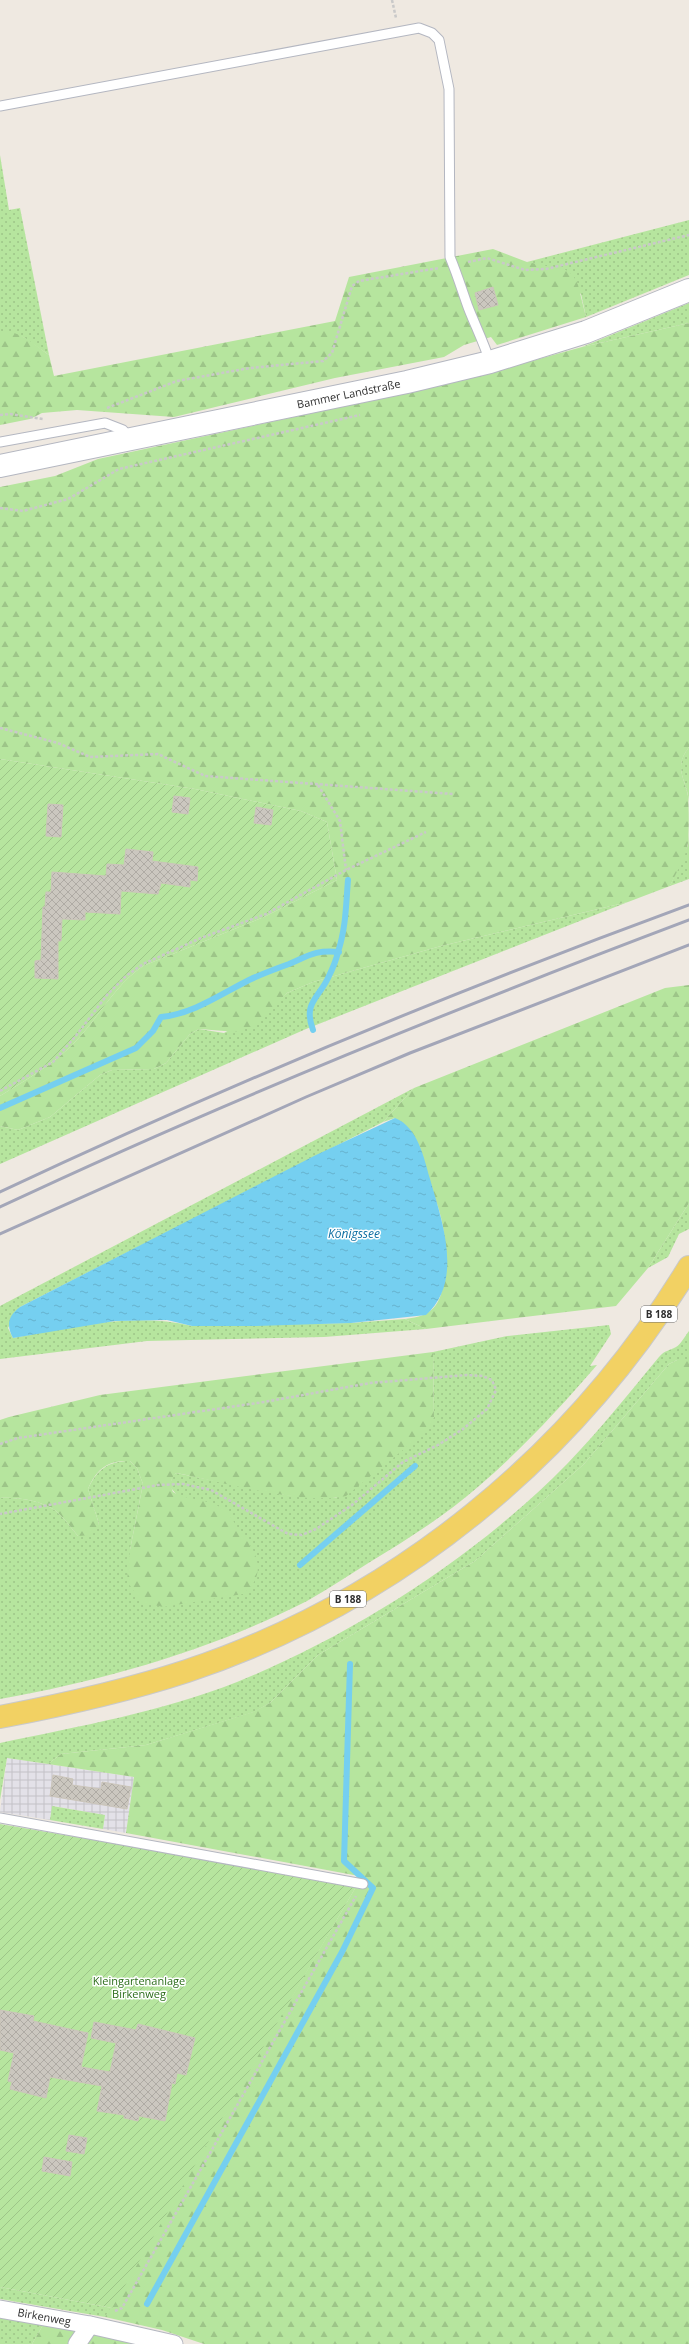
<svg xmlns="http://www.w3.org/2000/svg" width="689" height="2344" viewBox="0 0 689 2344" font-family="'Open Sans',sans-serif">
	<defs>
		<pattern id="industrial-grid" width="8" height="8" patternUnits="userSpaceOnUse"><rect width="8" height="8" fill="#e3e1e8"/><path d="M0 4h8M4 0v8" fill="none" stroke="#c3c1c7"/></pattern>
		<pattern id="grass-dots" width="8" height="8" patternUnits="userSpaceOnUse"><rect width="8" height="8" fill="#b6e59e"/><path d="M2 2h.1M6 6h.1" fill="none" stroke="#9dc588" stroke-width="1.8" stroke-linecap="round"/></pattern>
		<pattern id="forest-firs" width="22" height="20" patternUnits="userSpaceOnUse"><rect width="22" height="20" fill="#b6e59e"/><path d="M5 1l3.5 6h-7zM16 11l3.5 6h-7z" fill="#9dc588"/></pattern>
		<pattern id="garden-furrows" width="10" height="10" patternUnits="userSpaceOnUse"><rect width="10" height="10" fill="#b6e59e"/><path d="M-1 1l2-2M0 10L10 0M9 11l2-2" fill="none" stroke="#9dc588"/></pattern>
		<pattern id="water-ripples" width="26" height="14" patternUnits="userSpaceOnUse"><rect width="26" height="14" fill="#75cff0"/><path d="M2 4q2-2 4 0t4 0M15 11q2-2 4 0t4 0" fill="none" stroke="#66b2ce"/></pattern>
		<pattern id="building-cross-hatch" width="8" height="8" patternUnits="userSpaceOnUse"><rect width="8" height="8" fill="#cbc7bf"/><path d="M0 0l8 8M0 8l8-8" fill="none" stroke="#afaba4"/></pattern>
	</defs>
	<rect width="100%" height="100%" fill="#efe9e1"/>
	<!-- industrial -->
	<path fill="url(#industrial-grid)" d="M7 1758 134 1777 126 1833 103 1829 105 1815 53 1806 50 1820 0 1812Z"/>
	<!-- grass -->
	<path fill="url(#grass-dots)" d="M0 155 9 210 20 208 49 355 23 337 0 332Z
		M689 220V275L586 317 581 294 527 262Z
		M689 303V323L582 347Z
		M689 747V802C687 779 672 769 689 747Z
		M689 834V879L670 886 688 845Z
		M628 902 306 1029 0 1164V1126L18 1130 50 1117 100 1075 112 1070 154 1069 166 1063 190 1034 199 1029 224 1033 275 1004 287 993 313 982 441 946Z
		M414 1088 383 1122 20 1307 8 1328 13 1338C72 1327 132 1312 192 1326L351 1323 405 1319 426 1329 324 1337 147 1341 0 1359V1306Z
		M689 1203V1229L679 1234 668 1257 648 1268Z
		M609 1325 611 1334 590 1366 597 1365C560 1408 522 1449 479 1486 446 1515 408 1539 370 1562 349 1575 328 1589 307 1601 211 1650 106 1680 0 1699V1498C17 1497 44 1501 57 1512 65 1519 71 1528 78 1536L99 1524 88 1489C97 1470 107 1461 130 1461L137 1468 143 1484 130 1550 177 1495 170 1487 172 1476 176 1473 286 1495 336 1498 434 1417 433 1352 507 1336Z
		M689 1331V1360H677L669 1364 584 1464 475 1561 318 1655 270 1703 254 1712 146 1745 61 1754 48 1764 7 1758 0 1800V1743C80 1726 161 1712 237 1682 355 1634 478 1555 567 1464 600 1430 629 1393 659 1357 665 1350 669 1351 676 1347 681 1344 685 1336 689 1331Z
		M52 1806 105 1815 103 1829 50 1820Z
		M0 2287 112 2308 105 2317 0 2299Z
		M0 2318 43 2325 32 2344H0Z"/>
	<!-- forest -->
	<path fill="url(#forest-firs)" d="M493 249 527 262 566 270 573 275 578 285 586 317 497 345 491 337 464 345 444 357 335 378 174 417 77 410 42 413 30 419 0 425V332C19 329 35 345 49 355L54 376 335 321 349 277Z
		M689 323V747C674 767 684 776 688 796 689 810 689 829 688 843 686 857 676 873 670 886L628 902 441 946 313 982 287 993 257 1024 237 1032 199 1029 190 1034 166 1063 154 1069 112 1070 100 1075 50 1117 18 1130 0 1126V1096C27 1079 53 1065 75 1042 99 1017 114 986 143 966L264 917 337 880 327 822 301 811 195 789 0 759V487L55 476 98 459 448 384 582 347Z
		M689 985V1203L648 1268 616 1306 426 1329 405 1319C433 1316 441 1305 444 1278 452 1211 425 1175 395 1118L383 1122 414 1088 665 988Z
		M433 1352 434 1417 430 1428 346 1496C305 1506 219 1481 176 1473 170 1478 170 1485 173 1492 188 1501 208 1498 223 1509 229 1513 234 1522 238 1528 255 1549 270 1573 243 1594L163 1607 141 1602 127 1581 130 1550 143 1484 137 1468 130 1461C107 1460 96 1470 88 1489L99 1524 92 1535 78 1536C71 1528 65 1519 57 1512 44 1501 17 1497 0 1498V1420L9 1417 100 1395Z
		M677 1360H689V2344H204L162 2330 105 2317 357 1885 359 1876 126 1833 134 1777 48 1764 61 1754 146 1745 253 1712 270 1703 318 1655 475 1561 584 1464 669 1364Z
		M43 2325 141 2344H32Z"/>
	<!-- garden -->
	<path fill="url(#garden-furrows)" d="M0 759 195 789 301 811 327 822 337 880 264 917 143 966C114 986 99 1017 75 1042 53 1065 27 1079 0 1096Z
		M0 1824 357 1885 112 2308 0 2287Z"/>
	<!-- water -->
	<path fill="url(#water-ripples)" d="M395 1118C418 1127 424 1158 430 1179 442 1221 464 1281 426 1315L351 1323 256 1326H192L167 1320 115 1321 13 1338C6 1325 8 1316 20 1307L316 1155Z"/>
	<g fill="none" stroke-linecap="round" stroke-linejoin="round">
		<!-- stream -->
		<path stroke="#75cff0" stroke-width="6" d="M313 1030C303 1003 318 999 328 978 332 970 336 961 338 952 346 928 346 904 348 880
			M0 1108 136 1048 153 1031 161 1017C193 1014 221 994 249 980 262 974 275 969 289 964 310 955 315 950 339 952
			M300 1565 415 1466
			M147 2304 342 1952 373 1888 344 1861 350 1664"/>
	</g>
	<!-- building -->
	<path fill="url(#building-cross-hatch)" stroke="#cbc5ba" d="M493 287 498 305 479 310 475 293Z
		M174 796 190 798 188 814 172 812Z
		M48 804 63 805 61 837 46 836Z
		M256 807 273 810 271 825 254 823Z
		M126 849 153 852 152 861 198 867 197 881 190 880V887L161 883 158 894 121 891 120 914 85 912V920L62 919 61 941H58V979L35 978V961L41 960 43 907H45L46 892H51L52 872 106 876 107 864 124 865Z
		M53 1775 73 1779 72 1785 101 1789 102 1782 131 1787 127 1809 50 1796Z
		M0 2010 34 2016 33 2021 88 2033 81 2067 110 2072 116 2043 91 2038 94 2022 136 2030 138 2024 195 2038 186 2075 177 2073 175 2084 172 2083 165 2121 139 2116 138 2121 124 2118V2115L97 2111 102 2086 50 2077 46 2098 10 2089 12 2082 8 2081 14 2053 0 2050Z
		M69 2135 87 2138 84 2154 66 2151Z
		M44 2157 72 2162 70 2176 42 2171Z"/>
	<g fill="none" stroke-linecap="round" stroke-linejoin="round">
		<defs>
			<path id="lane" d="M0 106 419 28 432 33 439 40 449 89 450 257C457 274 462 290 468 307 475 325 484 343 490 362
				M0 442 105 423 123 430 129 437
				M0 1818 363 1884"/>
			<g id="street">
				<path id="s1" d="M0 2309 90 2325 174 2344"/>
				<path d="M77 2344 90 2325"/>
			</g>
			<g id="secondary">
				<path id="s2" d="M0 466 407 382 490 362 586 332 689 290"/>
			</g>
			<path id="primary" d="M0 1717C63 1705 126 1691 187 1671 397 1601 574 1456 689 1267"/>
		</defs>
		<!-- lane casing -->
		<use href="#lane" stroke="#b4b7c1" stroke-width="11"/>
		<!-- street casing -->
		<use href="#street" stroke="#b4b7c1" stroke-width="19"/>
		<!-- secondary casing -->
		<use href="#secondary" stroke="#b4b7c1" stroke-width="24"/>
		<!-- primary casing -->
		<use href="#primary" stroke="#c9c9c9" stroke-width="24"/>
		<!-- path -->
		<path stroke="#c9c9c9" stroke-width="2.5" stroke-dasharray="3 2" stroke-linecap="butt" d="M392 0 396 18
			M468 262 487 258 525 270 546 269 689 235
			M107 408 177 381 250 368 323 361 332 353 352 286 359 281 439 268
			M0 415 10 414 43 419
			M0 508 23 511 68 499 119 469 360 415
			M0 728 58 743 90 757 158 754 205 776 453 794
			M318 785 340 821 346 870
			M0 1091 53 1062 75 1037 107 995 126 976 143 964 201 938 266 914 346 870 426 832
			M0 1444 18 1438 264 1402 370 1383 467 1375 483 1376 492 1380 496 1390 487 1409 463 1429 438 1445 403 1462 352 1505 316 1529 302 1535 288 1534 211 1490 183 1484 158 1485 0 1514
			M115 2311 122 2308 356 1896"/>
		<!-- lane -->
		<use href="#lane" stroke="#fff" stroke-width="9"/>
		<!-- street -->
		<use href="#street" stroke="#fff" stroke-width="17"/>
		<!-- secondary -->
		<use href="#secondary" stroke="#fff" stroke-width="22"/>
		<!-- primary -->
		<use href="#primary" stroke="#f2d163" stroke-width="22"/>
		<!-- rail -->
		<path stroke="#a3a6b8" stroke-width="3" d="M0 1192C225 1086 455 991 689 905
			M0 1207C225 1101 456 1008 689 920
			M0 1234 306 1097 410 1053 689 945"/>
	</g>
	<g text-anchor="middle" stroke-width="3" stroke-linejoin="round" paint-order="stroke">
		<!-- shield labels -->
		<g fill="#fff" stroke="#6d6d6d" stroke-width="1">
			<rect x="641" y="1306" width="36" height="16" rx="3"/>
			<rect x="330" y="1591" width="36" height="16" rx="3"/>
		</g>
		<g font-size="10" font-weight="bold" fill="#2e2e2e">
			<text x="659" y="1318">B 188</text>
			<text x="348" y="1603">B 188</text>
		</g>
		<!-- street labels -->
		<g font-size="11" fill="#2e2e2e" stroke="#fff">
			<text dy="4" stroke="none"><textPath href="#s2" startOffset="356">Bammer Landstraße</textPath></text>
			<text dy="4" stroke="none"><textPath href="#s1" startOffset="45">Birkenweg</textPath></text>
		</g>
		<!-- park labels -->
		<g font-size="11" fill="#2c6e1b" stroke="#fff">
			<text x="139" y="1985">Kleingartenanlage<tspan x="139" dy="13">Birkenweg</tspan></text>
		</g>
		<!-- water labels -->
		<g font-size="12" font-style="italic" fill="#0d6fa3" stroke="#fff">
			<text x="354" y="1238">Königssee</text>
		</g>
	</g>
</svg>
